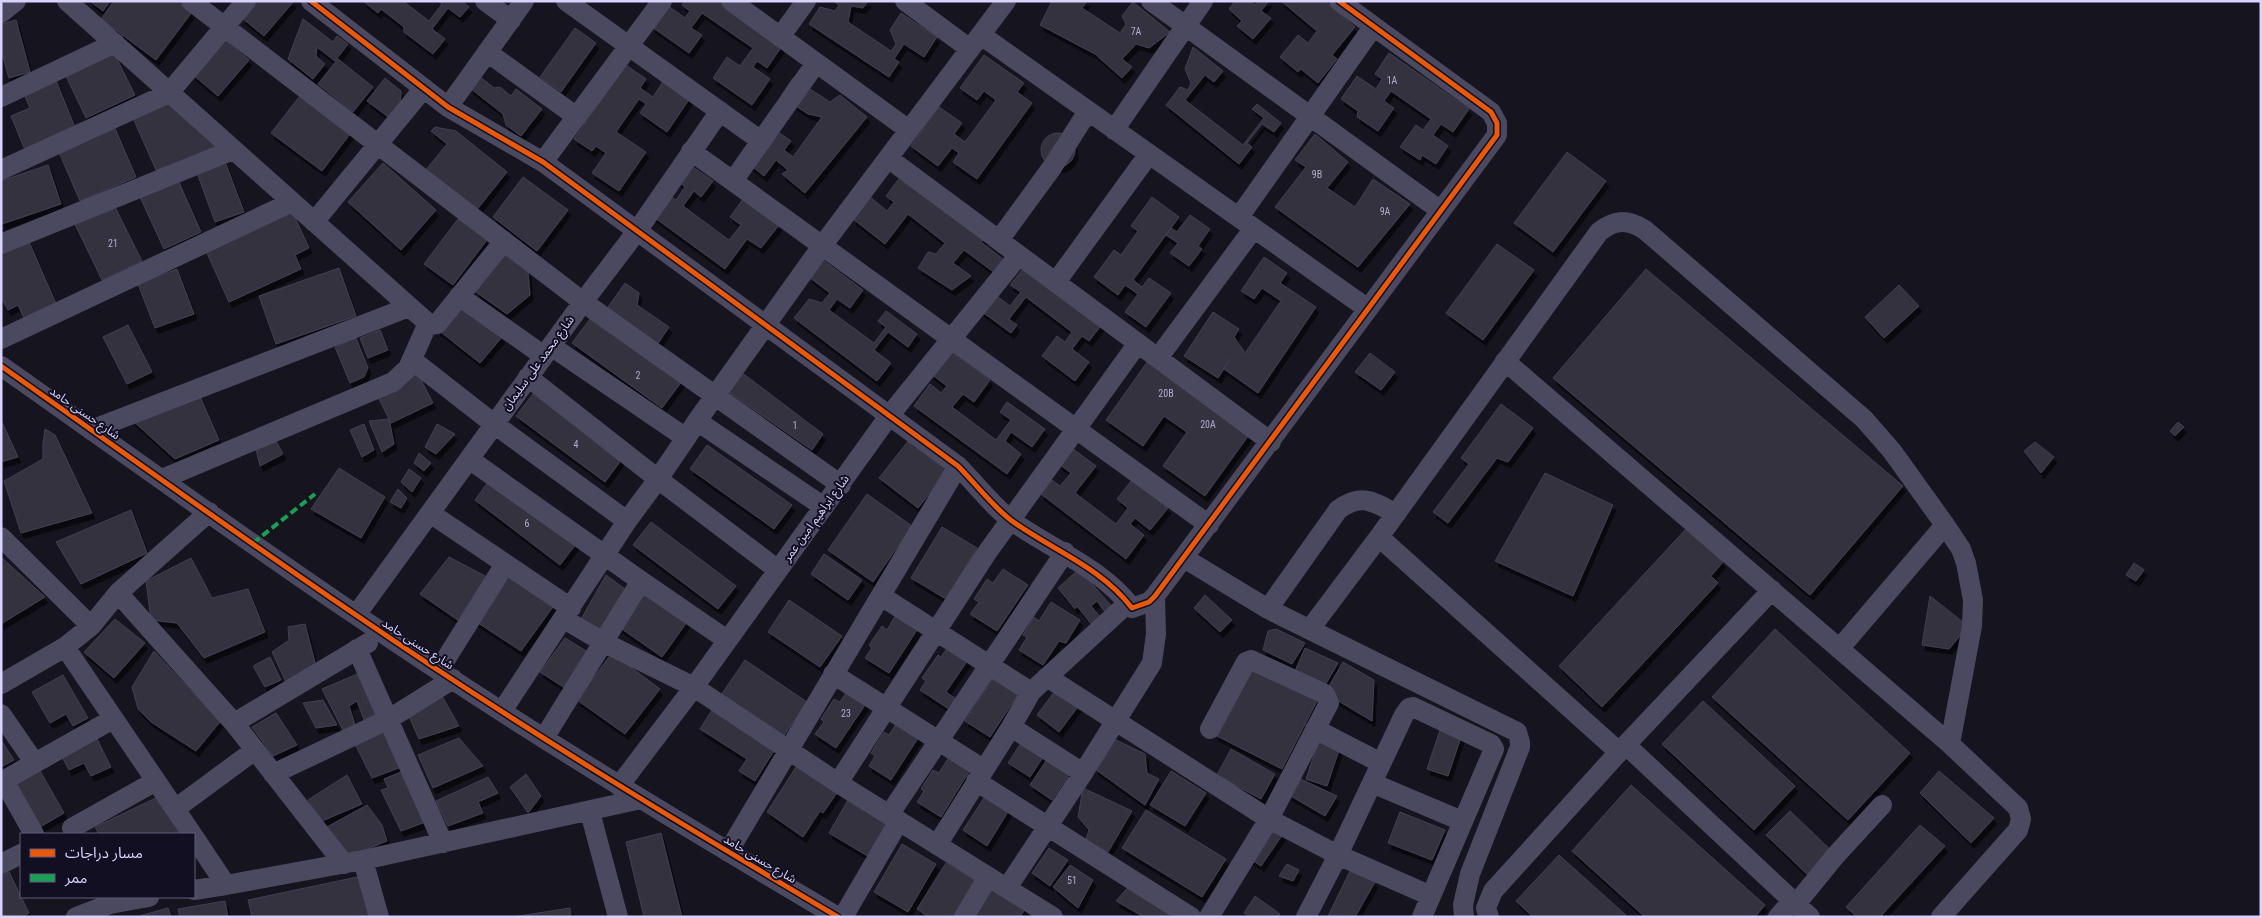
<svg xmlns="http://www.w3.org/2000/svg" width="2262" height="918" viewBox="0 0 2262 918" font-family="'Roboto Condensed','Noto Sans Arabic',sans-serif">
	<defs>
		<filter id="shadow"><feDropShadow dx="3" dy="5.5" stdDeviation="0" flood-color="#0009"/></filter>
	</defs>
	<rect width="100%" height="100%" fill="#16141e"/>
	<!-- building -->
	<path fill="#343241" stroke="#433e52" filter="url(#shadow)" d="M90 1H110L103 11Z
		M114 1H177L192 12 156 60 101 19Z
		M257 1H294L264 36 242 18Z
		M363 1H403L429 21 442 4 438 1H462L469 7 460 17 448 8 432 29 445 39 433 54 404 32V27L381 9 378 13Z
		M685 1H727L784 43 767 68 757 61 753 67 770 79 752 105 713 78 727 57 740 66 753 48 702 13 691 28 702 35 689 53 652 27 667 5 685 18 690 11 682 5Z
		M833 1H868L863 8 851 6 848 22 891 51 896 44 890 30 901 13 937 37 924 57 904 44 894 59 899 62 889 77 809 24 820 7 835 11 839 5Z
		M1052 1H1087L1082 8 1120 33 1126 24 1122 16 1133 2 1170 32 1149 48 1136 44 1122 59 1132 67 1122 78 1095 54 1040 25Z
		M1235 1H1251L1255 5 1258 1H1269L1261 11 1271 18 1253 39 1237 26 1242 21 1229 9Z
		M1281 1H1325L1355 27 1332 55 1337 59 1318 83 1301 69 1298 72 1280 57 1298 35 1308 43 1317 31Z
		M303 19 333 42 337 36 348 44 335 61 317 47 316 56 325 64 313 79 288 59Z
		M16 20 30 72 9 78 1 50V24Z
		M575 28 596 43 561 92 540 77Z
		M223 38 249 60 218 96 192 74Z
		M1193 47 1223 71 1214 82 1205 75 1185 100 1243 145 1264 118 1252 109 1257 104 1281 123 1274 132 1262 124 1247 143 1252 147 1239 164 1166 105 1180 87 1188 90 1191 83 1185 69Z
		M112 49 135 95 86 118 64 72Z
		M1389 53 1469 109 1453 132 1441 124 1433 135 1448 146 1436 164 1422 155 1420 160 1400 147 1416 125 1423 130 1431 119 1391 91 1384 101 1394 108 1378 131 1357 117 1358 111 1341 99 1357 76 1376 89 1382 79 1375 74Z
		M984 55 1024 83 1017 92 1032 103 977 179 953 162 959 153 952 148 938 166 911 146 939 107 962 123 954 134 965 142 996 100 984 91 977 100 960 88Z
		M338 59 373 87 353 112 318 84Z
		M626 65 646 79 640 88 653 97 664 80 690 98 667 132 640 113 646 104 639 99 616 132 646 152 619 191 592 173 606 153 596 146 592 151 574 139Z
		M479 76 494 88 500 87 511 96 516 89 542 109 521 136 506 125 503 114 470 88Z
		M55 78 76 130 25 150 11 116 30 108 23 92Z
		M385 78 401 91 400 107 391 119 367 101Z
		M793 78 830 102 840 95 867 117 805 193 782 174 788 170 776 160 764 176 748 163 774 129 791 141 784 150 793 157 822 117 808 114 781 96Z
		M303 92 353 130 322 171 271 133Z
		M169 101 221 147 156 170 133 118Z
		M114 126 136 177 80 201 58 150Z
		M435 127 456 131 507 172 475 212 425 171 447 144 431 131Z
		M1041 150a17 17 0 1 1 34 0a17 17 0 1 1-34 0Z
		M1315 134 1348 162 1327 188 1355 207 1373 179 1410 204 1358 267 1275 207 1306 167 1295 160Z
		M1567 152 1606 181 1553 252 1514 223Z
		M224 159 244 212 215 222 196 170Z
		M383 163 436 210 401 250 348 202Z
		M689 164 713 181 701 197 694 191 683 206 729 240 741 225 730 217 743 199 779 225 761 248 747 239 725 269 651 215 667 194 676 200 685 187 677 180Z
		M48 165 61 204 2 224 1 181Z
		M904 172 986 237 981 242 1004 260 995 273 964 250 953 263 971 276 952 290 918 268 928 252 936 254 945 243 908 214 885 244 853 219 870 197 887 211 894 202 886 196Z
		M523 177 568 210 537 251 493 217Z
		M178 180 201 232 164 249 140 197Z
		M1152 197 1179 217 1133 280 1142 287 1149 278 1171 293 1146 327 1125 312 1138 294 1125 285 1118 295 1094 277 1114 250 1121 255 1138 231 1131 226Z
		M112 201 142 261 102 280 73 220Z
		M292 211 309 248 295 255 301 269 229 302 206 251Z
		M1190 215 1210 229 1198 246 1202 249 1189 266 1170 253 1178 243 1166 235 1171 228 1177 232Z
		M458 219 487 240 453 285 424 264Z
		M29 242 57 306 25 320 18 305 8 310 1 297V254Z
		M1497 244 1534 270 1483 340 1446 313Z
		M503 254 528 272 530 295 507 314 476 292Z
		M1264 257 1287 273 1280 283 1316 307 1258 393 1224 369 1230 359 1218 378 1184 356 1213 312 1239 329 1234 337 1245 353 1281 301 1262 288 1254 299 1241 291Z
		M823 260 863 290 850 308 837 299 829 310 874 343 886 327 878 321 886 311 917 334 908 347 888 332 874 350 891 363 877 381 794 318 809 299 822 303 830 293 809 277Z
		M1026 265 1103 323 1089 341 1082 336 1072 349 1089 362 1075 381 1042 356 1057 336 1065 342 1072 332 1026 297 1009 319 1017 325 1011 333 981 311 994 294 1010 306 1021 292 1010 285Z
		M339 268 356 316 276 344 259 296Z
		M177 269 194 314 155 328 138 284Z
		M1646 269 1903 486 1810 595 1553 378Z
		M625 283 639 293 637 305 669 327 657 345 606 310Z
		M1899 285 1919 306 1884 338 1865 317Z
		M459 302 502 337 480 363 437 329Z
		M593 315 682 381 662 408 572 343Z
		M128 325 152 372 127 384 103 337Z
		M380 330 388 350 368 358 360 338Z
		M356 338 368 368 364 377 350 383 335 347Z
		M949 350 990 380 974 402 963 394 952 407 996 440 1011 420 1000 412 1007 402 1045 429 1032 447 1011 432 1005 441 1021 454 1007 474 914 406 930 384 941 393 947 386 931 374Z
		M1370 353 1395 372 1381 390 1355 372Z
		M1150 358 1251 432 1205 496 1163 466 1187 432 1164 416 1143 446 1106 420Z
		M417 372 433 403 391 423 376 393Z
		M741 372 823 434 812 450 727 391Z
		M198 392 219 440 175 459 132 420Z
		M533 394 622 459 605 482 516 416Z
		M1501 404 1533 428 1508 462 1497 458 1448 523 1433 512 1469 464 1461 458Z
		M389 419 394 444 382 452 369 421Z
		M1 420 18 457 1 462Z
		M2178 422 2184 427 2175 436 2170 431Z
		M364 424 374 450 362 457 350 430Z
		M437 424 455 434 436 454 425 447Z
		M45 429 55 435 92 513 21 533 4 481 43 459V444Z
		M275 439 283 454 260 466 256 449Z
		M909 440 948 470 918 508 879 478Z
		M2035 442 2054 457 2041 473 2024 451Z
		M707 445 792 505 774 529 690 469Z
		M1072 448 1096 466 1075 493 1116 524 1128 508 1117 499 1132 480 1168 508 1150 530 1135 518 1130 524 1144 535 1126 559 1041 494 1052 480 1060 486 1071 473 1059 464Z
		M419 453 431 463 424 471 414 463Z
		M339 468 385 497 361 538 311 509Z
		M409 469 421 478 412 492 401 482Z
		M1545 473 1613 505 1573 596 1495 561Z
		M490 479 576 544 560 565 475 500Z
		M398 489 407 498 401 508 390 502Z
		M867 494 912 526 873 582 828 550Z
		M131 510 147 553 81 584 56 542Z
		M651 522 736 586 718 609 633 545Z
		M942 527 977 548 946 599 911 578Z
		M1686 529 1723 562 1711 576 1718 583 1602 707 1559 666Z
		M824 554 862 580 848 600 811 574Z
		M1 557 45 597 1 624Z
		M449 557 491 579 462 623 420 594Z
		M191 558 212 598 248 589 265 632 204 658 177 623 151 620 146 581Z
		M2134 563 2144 570 2136 581 2126 575Z
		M1003 569 1028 585 997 631 970 614 979 602 974 599 987 579 993 583Z
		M1079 569 1114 609 1107 615 1097 601 1091 606 1101 618 1092 625 1077 606 1075 609 1058 588Z
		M507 572 555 604 521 651 475 621Z
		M606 575 629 592 603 636 580 621Z
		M642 589 687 622 662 657 619 627Z
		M1205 595 1232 620 1220 632 1194 608Z
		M1930 596 1968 626 1949 649 1922 645Z
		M789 600 842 636 820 667 768 632Z
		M1051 602 1080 620 1066 643 1059 641 1043 665 1019 650 1027 637 1023 635 1034 617 1039 621Z
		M897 613 919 627 889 673 865 658 872 648 869 645 882 626 887 630Z
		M115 619 145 643 114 678 84 652Z
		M305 624 317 670 287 684 272 652 289 640 288 627Z
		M1276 629 1305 643 1292 664 1263 650 1268 631Z
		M1775 629 1910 753 1848 820 1712 697Z
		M565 638 591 654 568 690 540 672Z
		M948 647 968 660 946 692 956 699 949 709 920 690 926 681 922 678 938 655 941 657Z
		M1305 648 1338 663 1324 687 1295 671Z
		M154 651 220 722 196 751 151 722 138 709 132 687Z
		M612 653 660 689 625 734 577 700Z
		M270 657 281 680 265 687 253 666Z
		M745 660 807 702 783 737 721 695Z
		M1343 662 1374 680 1372 721 1325 693Z
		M1251 665 1318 699 1282 769 1215 735Z
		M362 672 383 716 366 725 357 701 349 706 357 731 345 734 322 689Z
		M63 675 88 718 73 726 66 714 50 723 32 692Z
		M994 677 1019 693 990 737 965 721Z
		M1058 687 1080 704 1059 732 1037 715Z
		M848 690 867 702 836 748 815 734 824 722 821 719 834 699 840 702Z
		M442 696 459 726 419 739 407 712Z
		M323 700 337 725 316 728 303 703Z
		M1703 701 1795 786 1754 830 1662 744Z
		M714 707 777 746 755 781 739 771 747 759 700 729Z
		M276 713 297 745 273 756 252 727Z
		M898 721 920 735 891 780 869 766 875 756 871 753 884 732 889 735Z
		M386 724 404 766 372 778 356 746Z
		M1441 727 1462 734 1448 776 1427 769Z
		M96 737 111 767 91 776 84 763 69 770 61 755Z
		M1320 737 1341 744 1327 786 1306 779Z
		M459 738 483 766 433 788 418 755Z
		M1114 739 1145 754 1147 773 1159 779 1145 805 1095 769Z
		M1 740 14 760 1 767Z
		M1023 740 1045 754 1030 777 1008 763Z
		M1231 749 1275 774 1261 799 1217 775Z
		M949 757 970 770 941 817 917 802 924 791 921 789 933 770 939 773Z
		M1048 758 1070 773 1052 800 1030 785Z
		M798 764 839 790 823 813 820 811 803 837 767 812Z
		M39 769 64 813 40 827 16 787 19 780Z
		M406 770 428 821 401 831 381 790 388 788 384 779Z
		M1171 771 1206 793 1185 826 1150 805Z
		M1939 771 1994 818 1971 843 1920 793Z
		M526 774 541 796 528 813 510 787Z
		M347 775 362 804 322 821 308 800Z
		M488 777 498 793 478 802 483 813 448 826 436 801Z
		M1296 777 1337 796 1325 816 1289 795Z
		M1631 785 1765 905 1755 917H1645L1572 851Z
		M1083 788 1132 811 1108 852 1085 842 1089 830 1078 817Z
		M162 795 180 834H99L95 827Z
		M986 795 1009 810 987 846 963 830Z
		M848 800 890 826 871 858 829 833Z
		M367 805 382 825 387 841 347 857 327 827Z
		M1146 810 1226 859 1202 897 1122 848Z
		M1790 811 1836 855 1812 879 1766 835Z
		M1400 812 1445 830 1432 860 1388 843Z
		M1920 825 1945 846 1880 917H1857L1846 907Z
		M1269 827 1283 834 1261 866 1250 859Z
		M661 833 682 917H644L626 842Z
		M902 844 936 864 908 912 874 892Z
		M1049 848 1068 860 1050 886 1032 873Z
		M1559 855 1628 917H1533L1516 901Z
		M946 863 979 883 959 917H928L917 909Z
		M1287 864 1299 870 1293 881 1279 876Z
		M1070 865 1093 880 1078 908 1053 887Z
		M1350 871 1375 882 1355 917 1328 916Z
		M9 872 29 913 22 917H1V876Z
		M362 876 371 917H252L248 900Z
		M1131 884 1173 911 1168 917H1144L1116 901Z
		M994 886 1025 909 1020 917H975Z
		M1255 896 1280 914 1277 917H1251L1244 913Z
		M225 901 228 917H180L178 909Z
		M168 908 171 917H136Z
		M570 908 571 917H513Z"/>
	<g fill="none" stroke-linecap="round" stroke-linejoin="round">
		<!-- minor -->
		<path stroke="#4b495f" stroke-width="20" d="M67 1 430 325 437 324 504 241
			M191 1 583 302 841 485
			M311 1 448 107 543 162 958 466C975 483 993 507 1012 521 1052 550 1101 567 1132 608L1149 602 1155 596 1497 135V123L1491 112 1339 1
			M485 1 511 20
			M566 1 761 141
			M731 1 909 130
			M905 1 970 49
			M1151 1 1441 211
			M1 13 16 1
			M981 35 1368 309
			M780 37 806 1
			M487 52 577 117
			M1 97 115 43
			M448 107 524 1
			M1114 130 1203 1
			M691 151 1209 525
			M888 158 1271 442
			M543 162 662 1
			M1 170 169 93 246 1
			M733 181 816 63
			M1239 217 1373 27
			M314 222 424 88
			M999 240 1053 166 1088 111
			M1 244 233 150
			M1056 282 1149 154
			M459 296 544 356
			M1 339 292 202
			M551 346 686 438 697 421 824 507
			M1158 358 1254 228
			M412 360 494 424 627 521 658 479 778 570
			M1505 361 1950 744 2018 808 2021 819 2018 830 1941 917
			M1 366C119 449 236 534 356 615 512 722 674 820 838 917
			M528 377 658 479 686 438
			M697 421 822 246 1006 1
			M91 430 409 307
			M469 459 641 581 727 640
			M162 479 393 382 408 368 428 323
			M430 513 571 608
			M1 537 91 626
			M1379 537 1619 752
			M1184 558 1268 609 1517 732 1520 742V747L1470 874 1463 905 1464 917
			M118 593 234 723 344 864
			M881 596 1031 692
			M1268 609 1338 510C1361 492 1374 502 1396 514
			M356 615 583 302 637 231 720 111
			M564 619 603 642 694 687 838 783 1053 917
			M1310 629 1379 537 1599 232C1615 219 1628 219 1645 230L1864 419 1892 451 1945 525 1961 549 1966 563 1973 600 1972 626 1950 744
			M65 647 192 834
			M357 649 443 843
			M1839 649 1945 525
			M439 670 505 564
			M833 674 983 769
			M1047 677 1269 819 1338 855 1431 896
			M1 684 65 647 91 626 118 593 209 512
			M502 711 627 521
			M1 714 34 762
			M234 723 368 643
			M1011 727 1083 773
			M1315 729 1381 763
			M544 738 641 581
			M1626 745 1810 917
			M273 774 389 719 453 679
			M4 781 34 834
			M976 781 1191 917
			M1 782 113 719
			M838 783 986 554 1138 343
			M1372 783 1462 821
			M619 786 694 687 889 416 1019 255
			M175 809 255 750
			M590 812 618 917
			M889 815 1065 552
			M72 828 156 781
			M194 837 226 885 194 890
			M937 845 1011 727 1031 692 1128 603
			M728 852 958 466
			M363 860 379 917
			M1 864 21 854
			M226 885 363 860 641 799
			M1007 888 1083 773 1152 663 1156 634 1155 596
			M106 897 110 904 149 897
			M1796 904 1836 855 1882 805
			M76 917 110 904
			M843 917 899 821
			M964 917 988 877
			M1209 917 1269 819 1329 703 1325 694 1251 660 1246 662 1210 729
			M1306 917 1338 855 1404 715 1409 708 1413 707 1491 744 1494 749 1422 917
			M1489 917 1486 908 1493 891 1619 752 1772 590
			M1778 917 1793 900"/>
		<!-- quiet -->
		<path stroke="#1a9f57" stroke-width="4" stroke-dasharray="8 4" stroke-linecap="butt" d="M253 543 315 494"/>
		<defs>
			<path id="cycleway" d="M311 1 448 107 543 162 958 466C975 483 993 507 1012 521 1052 550 1101 567 1132 608L1149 602 1155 596 1497 135V123L1491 112 1339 1
				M1 366C119 449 236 534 356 615 512 722 674 820 838 917"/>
		</defs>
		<!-- cycleway casing -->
		<use href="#cycleway" stroke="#130f23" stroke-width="8"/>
		<!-- cycleway -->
		<use href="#cycleway" stroke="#e8590c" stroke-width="5"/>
	</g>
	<g text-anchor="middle" stroke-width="4" stroke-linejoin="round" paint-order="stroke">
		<!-- number labels -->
		<g font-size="10" fill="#b0abce">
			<text x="1136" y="35">7A</text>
			<text x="1392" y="84">1A</text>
			<text x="1317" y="178">9B</text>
			<text x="1385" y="215">9A</text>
			<text x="113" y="247">21</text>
			<text x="638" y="379">2</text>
			<text x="1166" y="397">20B</text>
			<text x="1208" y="428">20A</text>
			<text x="795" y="429">1</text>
			<text x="576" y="448">4</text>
			<text x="527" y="527">6</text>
			<text x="846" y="717">23</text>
			<text x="1072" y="884">51</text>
		</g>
		<!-- street labels -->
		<g font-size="12" fill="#d9d3fd" stroke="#130f23">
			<text transform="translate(538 363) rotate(-54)" y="4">شارع محمد على سليمان</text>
			<text transform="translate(85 413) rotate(35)" y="4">شارع حسنى حامد</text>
			<text transform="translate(816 518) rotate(-54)" y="4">شارع ابراهيم امين عمر</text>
			<text transform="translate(418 644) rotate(33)" y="4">شارع حسنى حامد</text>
			<text transform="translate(760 859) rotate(31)" y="4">شارع حسنى حامد</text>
		</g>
	</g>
	<!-- border -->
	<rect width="2262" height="918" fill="none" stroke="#d9d3fd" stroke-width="5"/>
	<!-- legend -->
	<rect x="20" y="833" width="175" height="65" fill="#130f23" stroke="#625d7a"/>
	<rect x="30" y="849" width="25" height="8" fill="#e8590c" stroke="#625d7a"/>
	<text x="65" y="858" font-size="15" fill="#d9d3fd">مسار دراجات</text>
	<rect x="30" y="874" width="25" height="8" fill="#1a9f57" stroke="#625d7a"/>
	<text x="65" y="883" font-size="15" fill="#d9d3fd">ممر</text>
</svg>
